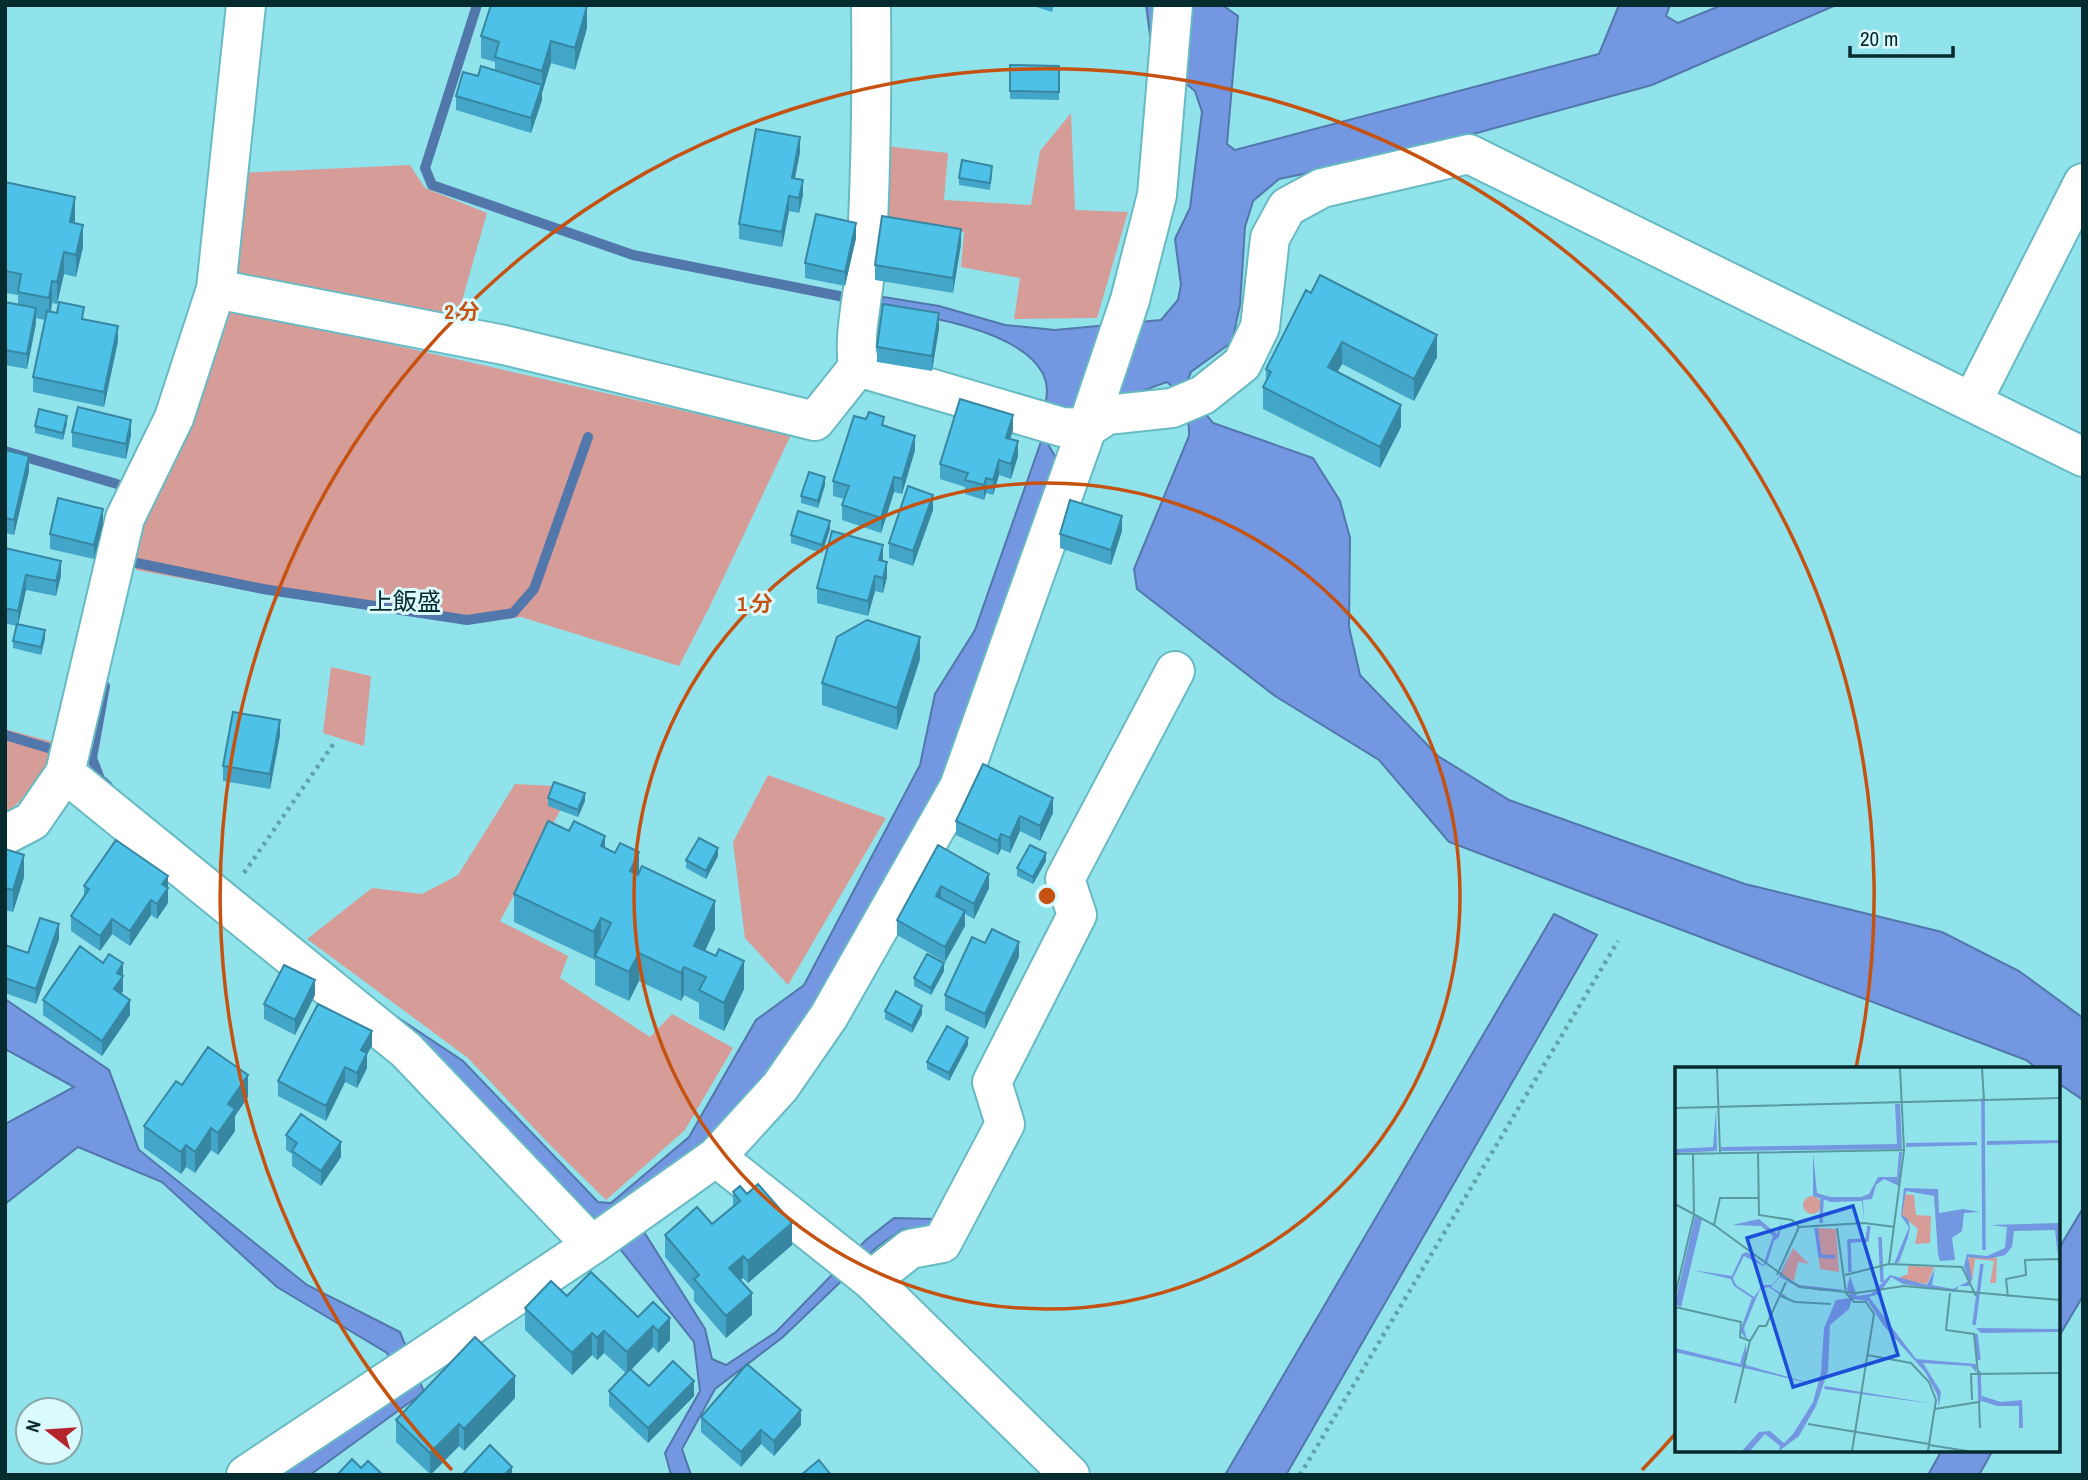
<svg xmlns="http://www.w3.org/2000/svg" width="2088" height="1480" viewBox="0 0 2088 1480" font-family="'Archivo Narrow','Noto Sans JP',sans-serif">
	<rect width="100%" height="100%" fill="#90e3eb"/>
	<!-- green -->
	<path fill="#d69d98" d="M1071 113 1075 210 1128 212 1097 318 1014 319 1020 278 961 267 964 232 878 223 885 146 948 153 944 200 1031 205 1040 151Z
		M410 165 425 188 487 213 456 322 235 275 239 173Z
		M226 307 791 435 711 604 679 666 521 617 469 624 263 593 136 570 142 506Z
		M331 667 371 676 364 746 323 733Z
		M5 729 61 744 55 768 5 815Z
		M768 775 886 818 788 985 745 938 733 842Z
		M515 784 573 787 500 921 568 956 560 978 650 1037 672 1014 733 1048 685 1130 606 1200 551 1146 468 1058 307 939 372 888 422 894 458 875Z"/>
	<!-- water -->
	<path fill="#7397e0" stroke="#5277ab" stroke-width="2" d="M1146 5H1222L1238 16 1227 144 1235 150 1599 54 1619 5H1670L1666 16 1678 23 1722 5H1836L1652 85 1400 154 1279 179 1253 201 1245 227 1240 305 1232 342 1191 372 1188 379 1202 410 1213 423 1313 458 1340 501 1350 538 1349 627 1360 675 1438 756 1509 800 1745 884 1942 932 2019 971 2083 1018V1100L2058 1083V1069H2038L2026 1060 1449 842 1379 760 1275 696 1137 589 1134 569 1189 436C1190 420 1181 392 1167 382 1129 395 1086 415 1045 409 1047 396 1049 384 1042 372 1018 330 927 316 884 310L880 303 884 297 939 306 1005 325 1055 330 1161 320 1178 300 1181 285 1175 239 1190 208 1202 112 1195 91 1153 57Z
		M1043 436 1058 461 958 752 828 990 761 1089 629 1208 705 1329 712 1359 726 1365 776 1332 866 1240 894 1218 934 1219 942 1227 903 1229 877 1247 783 1337 715 1389 682 1449 691 1475H671L665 1453 700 1391 694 1342 601 1225 441 1062 352 987 463 1061 598 1202 611 1203 689 1137 756 1020 804 985 920 765 935 694 975 630Z
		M1554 914 1597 935 1286 1475H1225Z
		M5 999 109 1070 139 1150 307 1285 400 1332 424 1392 310 1475H272L406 1387 387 1353 277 1287 162 1182 78 1147 5 1204V1124L74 1087 5 1049Z
		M2083 1208V1296L2058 1338V1250Z
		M1942 1450H1993L1979 1475H1928Z"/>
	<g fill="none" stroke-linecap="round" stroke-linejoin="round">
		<!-- stream -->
		<path stroke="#5277ab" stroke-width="10" d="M477 5 425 168 432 185 633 255 854 299
			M5 451 117 484
			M132 562 263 589 467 620 513 613 534 589 588 437
			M105 686 92 758 100 779 108 786
			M5 735 55 750"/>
		<defs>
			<path id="minor" d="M246 5 216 289 174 418 125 518 65 773 406 1050 592 1245
				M216 289 504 345 815 421 858 367C853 332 864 296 866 261 871 176 872 91 871 5
				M858 367 1062 427 1087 428 1107 415 1172 408 1203 395 1242 364 1260 327 1270 238 1287 207 1322 188 1469 154 2083 457
				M1972 402 2083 183
				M5 835 32 821 65 773
				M716 1157 871 1280 1070 1475
				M871 1280 910 1249 942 1243 1005 1124 992 1082 1077 915 1065 879 1175 671
				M246 1475 592 1245 716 1157 780 1087 829 1016 959 787 1087 428 1130 300 1157 195 1173 5"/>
		</defs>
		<!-- minor casing -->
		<use href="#minor" stroke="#68bac2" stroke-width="42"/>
		<!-- path -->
		<path stroke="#60a3aa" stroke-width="4.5" stroke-dasharray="3.5 5" stroke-linecap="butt" d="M244 873 334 743
			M1300 1475 1618 941"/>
		<!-- minor -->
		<use href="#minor" stroke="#fff" stroke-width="38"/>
	</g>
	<!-- wall -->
	<path fill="#43a6c8" d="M1030 5H1054L1052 12Z
		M587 28 575 70 551 63 542 93V100L531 133 456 110V96L478 76 495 71V62L481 58V36Z
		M1010 65 1059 66V100L1010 99Z
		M800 152 795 178 803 195 799 213 789 211 782 247 739 239V224Z
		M992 173 990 190 959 185V178Z
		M5 182 75 219V223L83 247 76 277 64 274 57 304 52 303 51 312 84 319 118 341 104 407 33 392V377L45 320 36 318V323L27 369 5 365V302L18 304V295L5 293Z
		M856 238 845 286 805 278V263Z
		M961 244 953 293 875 280V265Z
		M1306 290 1437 357 1414 401 1342 364 1337 372 1401 427 1380 468 1263 409V387L1266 381V369Z
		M939 328 932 371 877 362V347Z
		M67 423 63 440 35 433V426Z
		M884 426 915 450 902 494 894 492 881 533 842 520V505L844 499 833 496V481Z
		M1013 430 1010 439 1018 456 1011 479 999 475 993 495 986 493 984 500 965 494V487L940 479V464Z
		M72 432 131 435 126 459 72 447Z
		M5 450 29 471 14 535 5 533Z
		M825 485 818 508 801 503V496Z
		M933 510 913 566 889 558V543Z
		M103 524 94 559 50 549V534Z
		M830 529 822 553 791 543V535Z
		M1122 531 1111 565 1060 548V534Z
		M5 548 61 576 56 596 26 590 18 624 45 638 41 655 13 648V641L16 626 5 623Z
		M883 561 887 577 883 593 875 591 868 616 817 603V588Z
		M920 659 897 730 822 705V683Z
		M280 735 270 789 223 781V766Z
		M548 798 585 801 578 817 548 806Z
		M1053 813 1040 841 1020 831 1010 853 1001 849 998 855 956 835V821Z
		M938 845 989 888 974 919 965 914V926L945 962 897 935V920Z
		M5 849 24 877 13 912 5 910Z
		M605 849 715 929 705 951 744 989 724 1031 699 1019V1003L684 995 681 1001 639 981 629 1001 595 985V960L514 922V894Z
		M718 856 706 879 686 868V860Z
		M1046 861 1033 884 1017 876V868Z
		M168 876V903L157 919 151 915 130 946 112 934 100 951 71 931V916L84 897V886Z
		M59 939 36 1004 5 993V945L28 953Z
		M1019 957 985 1029 945 1010V995Z
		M103 963H123V991L121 993 130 1015 102 1056 43 1015V1000Z
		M944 971 931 995 914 986V978Z
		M315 995 295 1035 264 1019V1004Z
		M885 1011 922 1014 912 1033 885 1019Z
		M968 1045 949 1081 927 1069V1062Z
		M372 1046 367 1054V1068L357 1088 345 1082 326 1121 278 1096V1081Z
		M182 1085 248 1097 235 1116V1131L218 1155 211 1150 195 1173 186 1167 181 1174 144 1148V1126Z
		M286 1135 341 1157 321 1186 292 1166V1154L286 1150Z
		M733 1192 792 1245 748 1283 743 1278 740 1280 752 1315 726 1338 694 1301V1291L665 1257V1235L712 1224 733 1207Z
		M567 1296 638 1317 653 1302 670 1340 658 1353 653 1347 631 1370 649 1386 694 1396 648 1443 609 1406V1391L626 1373 604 1353 597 1360 592 1355 572 1375 525 1330V1308Z
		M515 1398 464 1451 459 1446 431 1475 396 1442V1420Z
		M701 1417 801 1425 774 1456 761 1444 741 1467 701 1432Z"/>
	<!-- shaded-wall -->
	<path fill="#3787a2" d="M587 6V28L575 70V48Z
		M551 41V63L542 93V71Z
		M542 85V100L531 133V118Z
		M800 137V152L792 193V178Z
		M803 180V195L799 213V198Z
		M789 196V211L782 247V232Z
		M75 197V219L70 244V222Z
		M856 223V238L845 286V272Z
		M83 225V247L76 277V255Z
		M961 229V244L953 293V278Z
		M64 252V274L57 304V282Z
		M52 281V303L49 320V298Z
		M36 308V323L27 369V354Z
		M939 313V328L932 371V356Z
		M118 326V341L104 407V392Z
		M1437 335V357L1414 401V379Z
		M1342 342V364L1328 389V367Z
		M1401 405V427L1380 468V447Z
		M1013 415V430L1006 452V438Z
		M67 416V423L63 440V433Z
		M131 420V435L126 459V444Z
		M915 436V450L902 494V479Z
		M1018 441V456L1011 479V464Z
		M29 456V471L14 535V520Z
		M999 460V475L993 495V480Z
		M825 477V485L818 508V501Z
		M894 477V492L881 533V518Z
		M986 478V493L984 500V485Z
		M933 495V510L913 566V551Z
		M103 509V524L94 559V545Z
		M1122 516V531L1111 565V550Z
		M830 521V529L822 553V545Z
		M883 545V560L879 575V560Z
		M61 561V576L56 596V581Z
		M887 562V577L883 593V578Z
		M26 575V590L18 626V611Z
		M875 576V591L868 616V601Z
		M45 630V638L41 655V647Z
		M920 637V659L897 730V708Z
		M280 720V735L270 789V774Z
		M585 793V801L578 817V810Z
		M1053 798V813L1040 841V826Z
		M1020 816V831L1010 853V838Z
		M1001 834V849L998 855V841Z
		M605 836V864L601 846Z
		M718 848V856L706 879V871Z
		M639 852V881L630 871Z
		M1046 853V861L1033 884V877Z
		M24 855V877L13 912V890Z
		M989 874V888L974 919V904Z
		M168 876V903L157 919V904L162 884Z
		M941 886V901L936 896Z
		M151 900V915L130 946V931Z
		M715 901V929L695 972 694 946Z
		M965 911V926L945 962V947Z
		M601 918V946L595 956 594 960V932Z
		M112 919V934L100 951V936Z
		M59 924V939L36 1004V989Z
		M1019 942V957L985 1029V1014Z
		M639 953V981L629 1001V972Z
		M744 961V989L724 1031V1003Z
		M123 963V991L114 1004V989L117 973Z
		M944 963V971L931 995V988Z
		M684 967V995L681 1001V973Z
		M315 980V995L295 1035V1020Z
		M130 1000V1015L102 1056V1041Z
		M922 1006V1014L912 1033V1026Z
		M372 1031V1046L367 1054V1068L357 1088V1073L361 1050Z
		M968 1038V1045L949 1081V1073Z
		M345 1067V1082L326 1121V1106Z
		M248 1075V1097L235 1116V1131L218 1155V1133L228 1104Z
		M211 1128V1150L195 1173V1152Z
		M341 1142V1157L321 1186V1171Z
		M186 1145V1167L181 1174V1152Z
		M792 1223V1245L748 1283V1261Z
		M743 1256V1278L729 1290V1268Z
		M752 1293V1315L726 1338V1316Z
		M670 1318V1340L658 1353V1331Z
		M653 1326V1347L627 1374V1352Z
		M604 1331V1353L597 1360V1338Z
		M592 1333V1355L572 1375V1353Z
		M515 1376V1398L464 1451V1429Z
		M694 1381V1396L648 1443V1428Z
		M801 1410V1425L774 1456V1441Z
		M459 1424V1446L430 1475V1453Z
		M761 1430V1444L741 1467V1452Z
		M512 1467V1475H504Z"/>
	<!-- building -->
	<path fill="#4ec1e8" stroke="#3787a2" stroke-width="2" d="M491 5H583L587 6 575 48 551 41 542 71 495 57 499 42 481 36Z
		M1010 65 1059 66V92L1010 91Z
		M481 66 542 85 531 118 456 96 463 72 478 76Z
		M756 129 800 137 792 178 803 180 799 198 789 196 782 232 739 224Z
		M962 160 992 166 990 183 959 178Z
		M5 182 75 197 70 222 83 225 76 255 64 252 57 282 52 281 49 298 18 292 21 274 5 271Z
		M816 214 856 223 845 272 805 263Z
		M882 216 961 229 953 278 875 265Z
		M1320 275 1437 335 1414 379 1342 342 1328 367 1401 405 1380 447 1263 387 1271 372 1266 369 1306 290 1311 293Z
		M5 302 36 308 27 354 5 350Z
		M59 302 84 307 82 319 118 326 104 392 33 377 47 311 57 313Z
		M883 304 939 313 932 356 877 347Z
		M960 399 1013 415 1006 438 1018 441 1011 464 999 460 993 480 986 478 984 485 965 480 968 473 940 464Z
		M78 407 131 420 126 444 72 432Z
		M39 409 67 416 63 433 35 426Z
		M869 412 884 417 882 425 915 436 902 479 894 477 881 518 842 505 849 486 833 481 854 416 866 419Z
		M5 450 29 456 14 520 5 518Z
		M809 472 825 477 818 501 801 496Z
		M908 486 933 495 913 551 889 543Z
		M58 498 103 509 94 545 50 534Z
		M1070 500 1122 516 1111 550 1060 534Z
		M798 511 830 521 822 545 791 535Z
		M832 531 883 545 879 560 887 562 883 578 875 576 868 601 817 588Z
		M5 548 61 561 56 581 26 575 18 611 5 608Z
		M867 620 920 637 897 708 822 683 837 637Z
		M17 624 45 630 41 647 13 641Z
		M233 712 280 720 270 774 223 766Z
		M983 764 1053 798 1040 826 1020 816 1010 838 1001 834 998 841 956 821Z
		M554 782 585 793 578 810 548 798Z
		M548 821 569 831 574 821 605 836 601 846 615 853 620 843 639 852 630 871 638 875 642 866 715 901 694 946 716 956 719 949 744 961 724 1003 699 990 706 977 684 967 681 973 639 953 629 972 595 956 611 923 601 918 594 932 514 894Z
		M699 838 718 848 706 871 686 860Z
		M116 840 168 876 162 884 168 888 157 904 151 900 130 931 112 919 100 936 71 916 89 889 84 886Z
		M938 845 989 874 974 904 941 886 936 896 965 911 945 947 897 920Z
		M1030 845 1046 853 1033 877 1017 868Z
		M5 849 24 855 13 890 5 888Z
		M40 918 59 924 36 989 5 978V945L28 953Z
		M992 929 1019 942 985 1014 945 995 972 937 985 943Z
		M80 946 103 963 109 954 123 963 117 973 123 976 114 989 130 1000 102 1041 43 1000Z
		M927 954 944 963 931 988 914 978Z
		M284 965 315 980 295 1020 264 1004Z
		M896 991 922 1006 912 1026 885 1011Z
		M318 1004 372 1031 361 1050 367 1053 357 1073 345 1067 326 1106 278 1081Z
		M947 1026 968 1038 949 1073 927 1062Z
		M208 1047 248 1075 228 1104 235 1109 218 1133 211 1128 195 1152 186 1145 181 1152 144 1126 176 1081 182 1085Z
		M301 1114 341 1142 321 1171 292 1151 297 1143 286 1135Z
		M758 1184 792 1223 748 1261 743 1256 729 1268 752 1293 726 1316 694 1279 699 1275 665 1235 697 1207 712 1224 740 1201 733 1192 740 1186 747 1194Z
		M591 1272 638 1317 653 1302 670 1318 658 1331 653 1326 627 1352 604 1331 597 1338 592 1333 572 1353 525 1308 551 1281 567 1296Z
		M475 1337 515 1376 464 1429 459 1424 430 1453 396 1420Z
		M673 1361 694 1381 648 1428 609 1391 630 1369 649 1386Z
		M747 1364 801 1410 774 1441 761 1430 741 1452 701 1417Z
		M490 1445 512 1467 504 1475H462Z
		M352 1459 361 1468 368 1461 383 1475H337Z
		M819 1460 831 1475H801Z"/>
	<!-- distance rings -->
	<g fill="none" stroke="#c65211" stroke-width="3.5">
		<circle cx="1047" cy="896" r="413"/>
		<path d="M1676 1433A827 827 0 0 1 1642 1470M452 1470A827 827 0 1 1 1856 1068"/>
	</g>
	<g text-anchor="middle" stroke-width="6" stroke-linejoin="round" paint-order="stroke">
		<!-- neighbourhood labels -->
		<g font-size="24" fill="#062b2e" stroke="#dbfafd">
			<text x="405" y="610">上飯盛</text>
		</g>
	</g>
	<!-- overview -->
	<g transform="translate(1675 1067)">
		<rect width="385" height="385" fill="#90e3eb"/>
		<path d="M229 127 239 128 241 148 256 149 255 176 240 177 243 162 227 148ZM128 138a9 9 0 1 1 18 0a9 9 0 1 1-18 0ZM140 161 161 162 164 205 145 202ZM118 181 134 197 123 195 119 214 106 208ZM295 189 322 191 321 216H315L319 194 300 192 297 215 291 198ZM233 199 259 200 252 217 228 213 225 210 233 207Z" fill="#d69d98"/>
		<path d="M220 37H225L227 82 46 84V80L222 77ZM41 42 42 84 0 86V82L38 80ZM385 73V76L312 78V74ZM302 75V78L231 80V76ZM224 85H227L224 119 209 112 201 118 197 132 188 133 189 155 187 134 156 135 138 129V86L142 126 155 130H186L194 127 203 110H222ZM229 121 263 122 264 146 288 142 305 145 289 146 287 164 277 171 280 193 265 194 263 187 259 129 231 124 227 148 233 152 235 160 233 170 224 195 219 197 234 160 226 149ZM20 149 27 152 6 240 0 237ZM84 152 102 167 107 154 104 170 99 174 92 196 88 199 69 189 58 211 61 218 79 230 86 220 89 218H97L104 210 115 185 106 209 125 218 170 223 145 224 117 217 105 210 96 220 111 229V232L94 220 85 222 69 261 72 273 65 264 77 231 59 219 56 212 17 203 57 209 67 187 72 185 88 198 98 169 86 159 57 158ZM385 156 383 190 380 163 339 164 337 180 330 188 313 192 293 190 297 212 294 219H284L280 225 228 217 216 210 204 227 194 230 241 292 301 297V305L296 299 248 296 266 325 264 340 262 327 250 305 208 258 193 234 177 232 174 242 155 258 153 304 141 339 124 369 104 384 105 379 90 367 75 384H67L84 365 95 364 109 376 118 367 138 335 146 306 149 261 161 233 176 231 172 222 175 209 182 229 196 227 215 208 252 218 260 201 257 218 278 222 294 214 289 199 292 187 312 189 330 181 332 160 315 158ZM301 261 385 262V265L306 266ZM71 276V298L138 317 0 285V281L65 297ZM150 319 259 337 149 322ZM307 329 326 335 347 333 348 361H344V339H322L307 334Z" fill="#7397e0"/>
		<path fill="none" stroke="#7397e0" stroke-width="3.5" d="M308 31 309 183M146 156 147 132M141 161 145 189 160 190M205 170 207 215M175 205 174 174 192 173 194 159M299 258 307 197M301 267 304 293M304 304 305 335"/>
		<path fill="none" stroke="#59999f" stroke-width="2" d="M42 1 45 86M307 1 309 33M0 41 385 31M83 85 84 148 117 153 124 160M0 87 229 83M0 137 39 158 124 220 181 226 229 219 385 233M39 158 45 131H84M162 161 171 226 179 235H191L199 247 177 384M214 197 229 83 225 1M102 208 124 160 189 156 220 160M170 208 214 197 287 200 301 229M275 226 271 263 299 267 303 307M0 229 19 148 18 87M106 229 120 235 156 237M333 230 331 212 351 208 350 193 384 192 385 199M0 240 66 255 65 270 75 274M192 288 236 296 254 315 261 333 253 384M297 333 296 307 385 306M60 336 75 274 84 259H91L111 215M260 342 304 335 305 361M133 357 254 377M254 378 292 384"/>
		<path fill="#1d4ed8" fill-opacity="0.15" stroke="#1d4ed8" stroke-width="3.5" d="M178 139 223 288 118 320 72 171Z"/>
		<rect width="385" height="385" fill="none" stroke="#062b2e" stroke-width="3.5"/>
	</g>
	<circle cx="1047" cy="896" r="10" fill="#c65211" stroke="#dbfafd" stroke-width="3.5"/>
	<g font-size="21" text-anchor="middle" font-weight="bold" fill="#c65211" stroke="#dbfafd" stroke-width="6" stroke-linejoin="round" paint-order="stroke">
		<text x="462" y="319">2 分</text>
		<text x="755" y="611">1 分</text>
	</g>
	<!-- border -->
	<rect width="2088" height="1480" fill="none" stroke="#062b2e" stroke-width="14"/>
	<!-- north arrow -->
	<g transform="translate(49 1431) rotate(287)"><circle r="33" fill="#dbfafd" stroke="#86a7aa" stroke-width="2"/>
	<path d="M0-5L12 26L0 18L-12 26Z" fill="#b5242d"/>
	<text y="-10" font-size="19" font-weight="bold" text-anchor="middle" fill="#062b2e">N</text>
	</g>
	<!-- scale -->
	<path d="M1850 46v10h103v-10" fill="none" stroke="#062b2e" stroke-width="3.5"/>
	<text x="1860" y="46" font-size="21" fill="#062b2e" stroke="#dbfafd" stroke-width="5" paint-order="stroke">20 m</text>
</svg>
